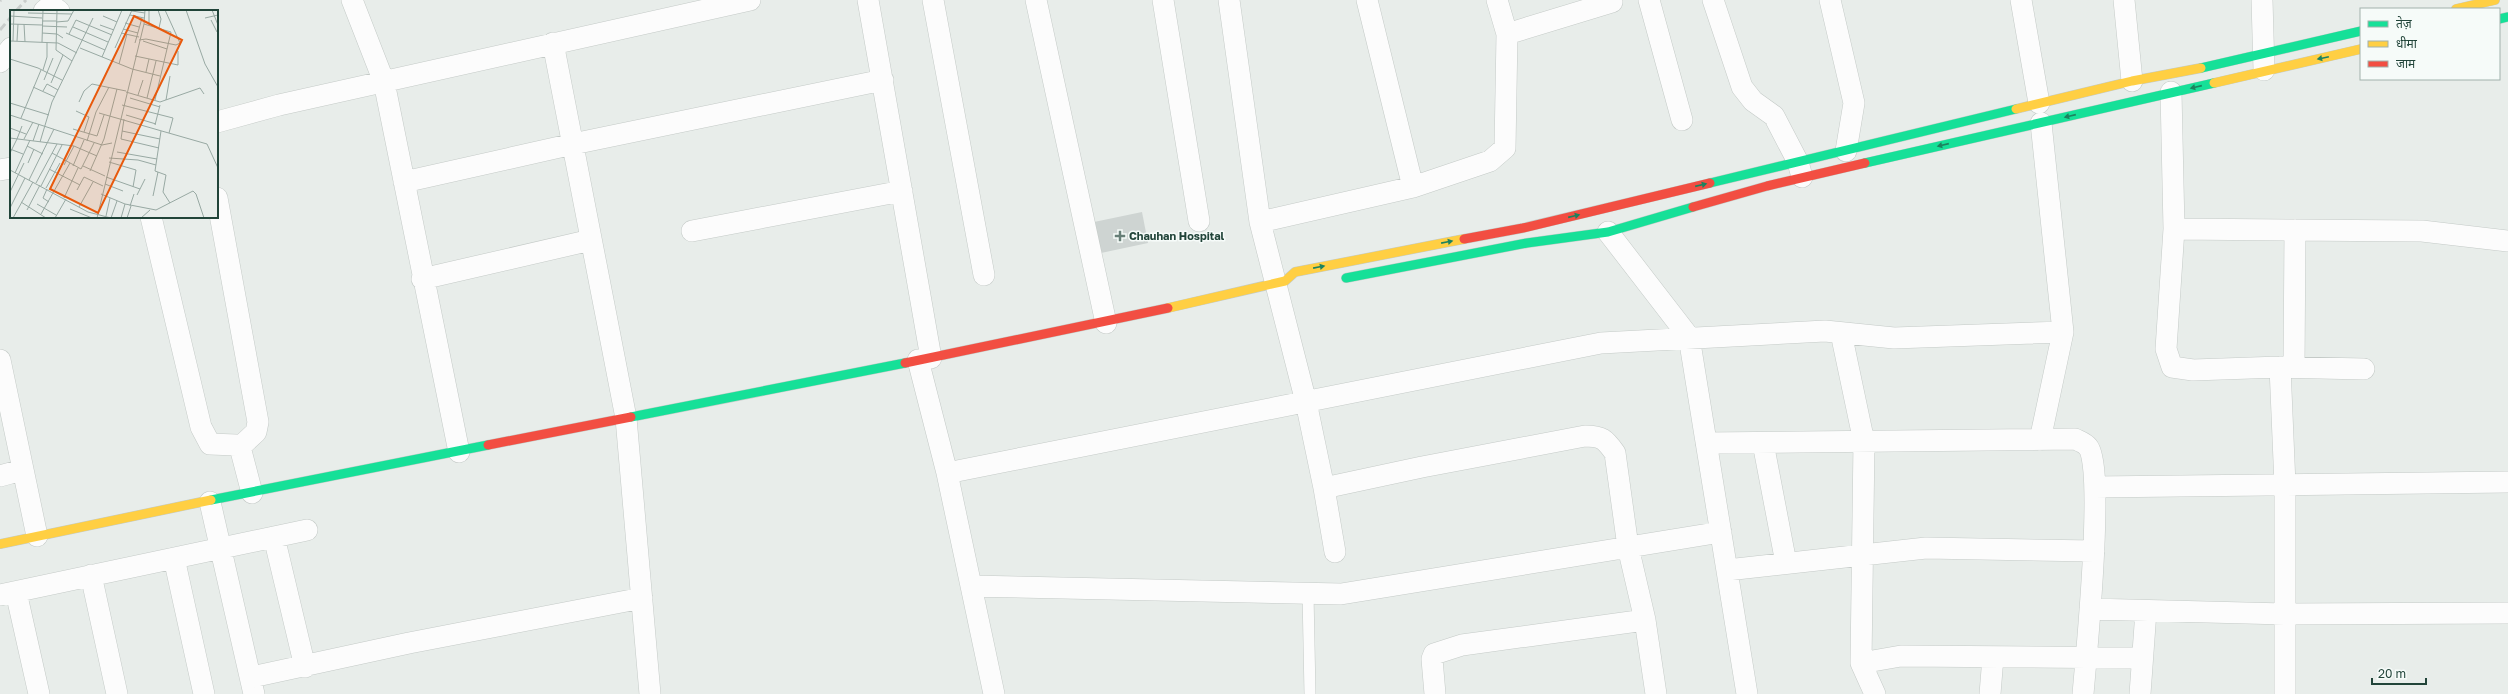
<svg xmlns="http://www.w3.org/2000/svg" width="2508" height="694" viewBox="0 0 2508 694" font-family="'Golos Text','Noto Sans Devanagari',sans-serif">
	<rect width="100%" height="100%" fill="#e8edea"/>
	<!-- building -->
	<path fill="#ced4d2" d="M1142 212 1148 243 1101 253 1094 222Z"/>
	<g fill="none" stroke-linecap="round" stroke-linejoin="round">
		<defs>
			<path id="lane" d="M1308 593 1310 694"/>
			<path id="street" d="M352 0 384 82 459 452
				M868 0 931 358
				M933 0 984 275
				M1036 0 1106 323
				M1163 0 1199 221
				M1229 0 1260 222 1306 402 1324 488 1335 552
				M1367 0 1413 187
				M1649 0 1682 120
				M1713 0 1742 87 1753 101 1774 116 1798 162 1802 177
				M1830 0 1854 103 1846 151
				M2021 0 2039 103
				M2124 0 2132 81
				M2262 0 2264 70
				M44 11 51 5 59 11
				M1507 34 1612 2
				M553 43 626 418 650 694
				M0 62 11 48
				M2171 92 2174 229 2166 349 2172 367 2193 370 2280 367 2364 369
				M217 122 279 105 750 0
				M0 170 11 168
				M404 182 573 144 883 80
				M217 198 258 422 256 432 240 447
				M151 217 201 427 210 444 236 445 240 447 252 493
				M1260 222 1413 187 1490 161 1505 148 1507 34 1497 0
				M2174 229 2422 231 2508 241
				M692 231 902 191
				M1608 232 1689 337 1747 694
				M422 279 591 240
				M1841 333 1864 442 1861 663 1875 694
				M0 360 37 536
				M918 360 947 473 994 694
				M2280 367 2285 485V694
				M2294 367 2295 230
				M2040 440 2063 332 2041 123
				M1706 443 2075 439C2079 441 2085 443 2088 447 2105 466 2086 659 2083 694
				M1763 443 1786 563
				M947 473 1601 343 1825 331 1894 338 2063 332
				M0 476 22 470
				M2095 487 2508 482
				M1324 488 1422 467 1585 436C1602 436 1605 439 1615 453L1628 547 1645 620 1656 694
				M210 502 254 694
				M274 537 305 667
				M174 558 204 694
				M1727 570 1926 548 2094 551
				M91 575 117 694
				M971 586 1341 594 1721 532
				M16 592 39 694
				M0 595 307 530
				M2090 609 2285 614 2508 613
				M1861 663 1901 656 2142 658
				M252 677 409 643 642 598
				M1435 694 1432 659 1434 654 1462 645 1645 620
				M1990 694 1993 657
				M2140 694 2146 611"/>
			<path id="fast" d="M2499 19 2508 17
				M2201 68 2361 31
				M1865 163 2214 83
				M1710 183 2016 109
				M1346 278 1527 243 1608 232 1693 207
				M631 417 905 363
				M211 500 488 445"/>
			<path id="slow" d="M2456 9 2495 0
				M2214 83 2361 49
				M2016 109 2132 81 2201 68
				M1168 308 1285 281 1295 272 1464 239
				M0 544 211 500"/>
			<path id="jam" d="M1693 207 1767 186 1865 163
				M1464 239 1523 228 1710 183
				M905 363 1168 308
				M488 445 631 417"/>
		</defs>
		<!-- lane casing -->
		<use href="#lane" stroke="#c4cac7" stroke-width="12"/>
		<!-- street casing -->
		<use href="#street" stroke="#c4cac7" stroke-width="22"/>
		<!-- fast casing -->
		<use href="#fast" stroke="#c3cbc7" stroke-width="10"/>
		<!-- slow casing -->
		<use href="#slow" stroke="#c3cbc7" stroke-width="10"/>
		<!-- jam casing -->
		<use href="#jam" stroke="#c3cbc7" stroke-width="10"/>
		<!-- lane -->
		<use href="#lane" stroke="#fcfcfc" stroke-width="11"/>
		<!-- street -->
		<use href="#street" stroke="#fcfcfc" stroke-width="21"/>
		<!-- fast -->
		<use href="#fast" stroke="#16e098" stroke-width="9"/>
		<!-- slow -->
		<use href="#slow" stroke="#ffcf43" stroke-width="9"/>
		<!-- jam -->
		<use href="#jam" stroke="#f24e42" stroke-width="9"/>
		<!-- rail -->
		<path stroke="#c9cdcb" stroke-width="3" stroke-dasharray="8 4" stroke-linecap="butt" d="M0 1 1 0
			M16 11 26 0
			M0 30 11 17"/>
	</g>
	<!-- one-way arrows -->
	<defs><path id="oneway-solid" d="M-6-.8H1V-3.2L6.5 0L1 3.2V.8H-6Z"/></defs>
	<g fill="#1d825f">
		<use href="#oneway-solid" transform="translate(2323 58) rotate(168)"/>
		<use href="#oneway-solid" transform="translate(2196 87) rotate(167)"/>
		<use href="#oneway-solid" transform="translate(2070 116) rotate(167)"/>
		<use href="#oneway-solid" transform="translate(1943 145) rotate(167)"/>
		<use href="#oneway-solid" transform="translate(1701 185) rotate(-13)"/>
		<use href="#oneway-solid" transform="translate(1574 216) rotate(-13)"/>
		<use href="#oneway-solid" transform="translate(1447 242) rotate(-11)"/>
		<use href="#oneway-solid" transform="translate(1319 267) rotate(-11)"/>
	</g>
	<!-- markers -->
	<path fill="#677f77" stroke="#f6fbf9" stroke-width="1.5" d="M1118 230h4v4h4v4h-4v4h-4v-4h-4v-4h4z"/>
	<g text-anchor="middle" stroke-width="3" stroke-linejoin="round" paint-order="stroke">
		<!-- poi labels -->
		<g font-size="11" font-weight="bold" fill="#214439" stroke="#f6fbf9" text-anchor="start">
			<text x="1129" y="240">Chauhan Hospital</text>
		</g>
	</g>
	<!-- overview -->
	<g transform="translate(10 10)">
		<rect width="208" height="208" fill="#e8edea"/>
		<path fill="none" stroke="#98a9a3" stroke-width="1" d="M47 0 46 40 62 51M148 0 151 9 149 18M176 0 195 54 208 77M202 0 208 15M122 1 135 3M18 3 62 4M120 5 134 8M0 6 32 8M93 6 107 12M195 8 208 5M201 10 207 22M32 11H46M46 12 58 11 64 0M115 13 129 17M0 14 32 15M14 14 15 32M134 14 161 22 145 90M90 15 104 20M139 15V0M32 16 57 17M63 17 98 32M113 19 128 23M32 23 47 24 53 28M56 23 95 40M111 23 129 27M59 24 66 10 102 25M129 30 136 29 166 35 170 33 155 0M0 31 48 33 67 43M3 31 4 0M7 31 8 14M133 31 157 39M32 32 33 0M125 33 132 8M70 38 122 59 150 66M105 38 122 0M125 46 168 55V41M92 47 112 0M0 49 28 58 52 70M109 54 117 24M33 60 37 47V32M136 62 139 49M34 70 43 48M41 73 53 45M23 77 45 87M33 81 37 74 48 80M116 82 150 92 190 78 194 84M128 85 133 70M120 88 150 97M137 88 146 51M156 90 160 66M69 92 74 81 82 74 116 81M0 93 39 105M112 95 163 108 159 123M66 101 79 107 74 122M89 103 197 134 208 158M0 105 92 135 102 133M116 105 146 114M11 108 31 60M114 109 111 129 149 138M145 115 150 95M0 118 16 124M63 119 87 126 94 105M112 121 150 129M151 121 145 161 156 165 153 182 160 193M0 128 64 136 87 146M7 129 12 116M14 129 23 112M23 131 29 114M77 131 86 102 99 77M30 132 42 92 83 8M17 136 33 144M0 139 13 144M107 142 147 149M0 143 7 129M42 143 71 159 84 133M99 148 128 150 146 155M99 152 126 160 123 177M18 153 24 139M54 155 64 136M63 156 74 130M73 156 95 166M39 159 70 175M0 160 78 202 101 208M80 161 94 129 107 79M5 163 20 130M96 167 130 179M19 170 44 119M26 173 47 134M95 174 113 181M31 176 52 135M36 178 50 153M37 179 33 188 39 192M67 180 74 167 93 176M0 182 14 153M91 184 115 194 146 200 183 181 186 184 194 208M127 185 135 169M143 186 148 162M54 188 68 158M11 192 36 208M27 194 46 205M120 196 124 184M69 197 83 172M0 198 15 168M60 199 82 208M17 200 30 175M31 204 60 153M96 206 100 188M3 208 23 172M45 208 56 189M87 208 134 14 135 0M101 208 107 191M111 208 115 194M117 208 121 196M131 208 140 200"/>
		<path fill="#e8590c" fill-opacity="0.15" stroke="#e8590c" stroke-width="2" d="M124 6 172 30 88 203 40 179Z"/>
		<rect width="208" height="208" fill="none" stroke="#214439" stroke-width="2"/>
	</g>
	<!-- legend -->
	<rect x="2360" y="8" width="140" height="72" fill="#f6fbf9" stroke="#a1b2ac"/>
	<rect x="2368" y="21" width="20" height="6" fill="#16e098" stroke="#a1b2ac"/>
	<text x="2396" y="28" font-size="12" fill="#214439">तेज़</text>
	<rect x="2368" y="41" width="20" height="6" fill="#ffcf43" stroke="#a1b2ac"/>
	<text x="2396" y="48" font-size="12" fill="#214439">धीमा</text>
	<rect x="2368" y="61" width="20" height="6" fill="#f24e42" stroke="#a1b2ac"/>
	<text x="2396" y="68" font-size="12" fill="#214439">जाम</text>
	<!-- scale -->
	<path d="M2372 678v6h54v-6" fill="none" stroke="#214439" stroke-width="2"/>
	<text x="2378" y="678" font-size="12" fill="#214439" stroke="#f6fbf9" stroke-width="3" paint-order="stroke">20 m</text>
</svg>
